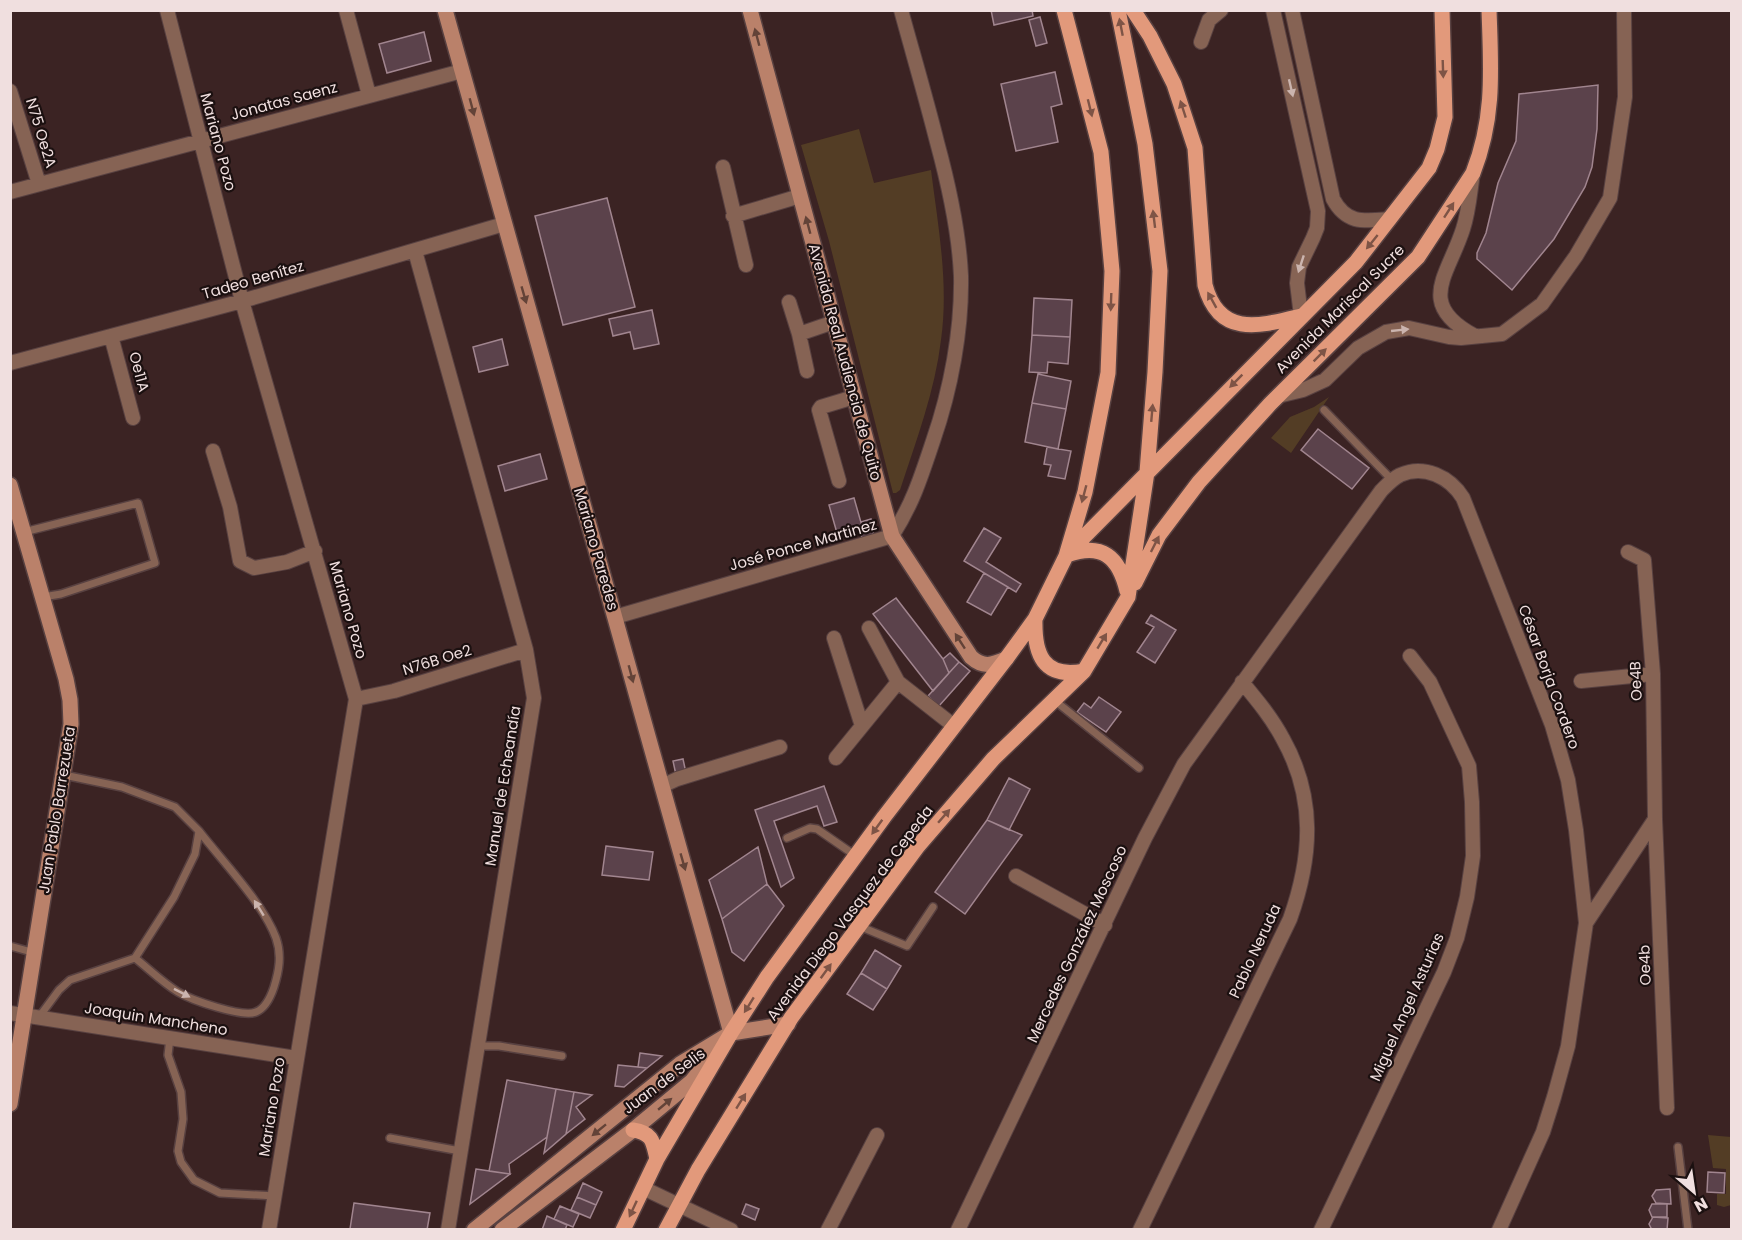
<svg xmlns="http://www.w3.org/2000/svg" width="1742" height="1240" viewBox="0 0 1742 1240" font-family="Poppins,sans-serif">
	<rect width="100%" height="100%" fill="#3b2323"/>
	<!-- green -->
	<path fill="#533d25" d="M859 129 874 183 931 170C938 226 949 283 941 340 935 391 916 441 900 490L896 493H893L829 241 801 145Z
		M1329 397 1291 453 1271 438 1290 417 1314 407Z
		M1708 1135 1731 1137V1205L1724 1207 1717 1205V1194H1726V1169L1713 1168Z"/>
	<!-- building -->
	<path fill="#5b424b" stroke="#a1858f" stroke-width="1.5" d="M991 10H1032L1033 16 994 25Z
		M1040 17 1047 43 1036 46 1029 20Z
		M424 32 431 61 387 73 379 44Z
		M1055 72 1062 104 1051 107 1058 142 1016 151 1001 84Z
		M1598 85 1597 129 1592 167 1585 187 1554 239 1512 290 1477 259V253L1486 233 1498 183 1516 141 1519 94Z
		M607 198 635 307 563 325 535 216Z
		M1034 298 1072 300 1070 337 1032 335Z
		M652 310 659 344 634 349 630 332 613 336 609 319Z
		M1032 335 1070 337 1068 364 1048 362 1047 373 1029 372Z
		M502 339 508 365 479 372 473 347Z
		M1038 374 1071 381 1066 409 1032 403Z
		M1032 403 1066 409 1058 449 1025 442Z
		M1318 429 1369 468 1352 489 1301 450Z
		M1047 447 1071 451 1065 479 1048 476 1051 465 1044 464Z
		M540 454 547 479 505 491 498 466Z
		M854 498 862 526 837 533 829 505Z
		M871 519 874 531 872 535 862 538 859 527 862 526 861 522Z
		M984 528 1001 538 986 562 1021 584 1016 592 964 561Z
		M984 573 1008 587 991 615 967 602Z
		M896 598 943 659 949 673 933 691 873 614Z
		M1151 615 1176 630 1155 663 1137 652 1154 627 1146 623Z
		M950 653 959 662 949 673 943 659Z
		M959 662 970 671 939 706 928 696Z
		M1099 697 1121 712 1106 732 1077 712 1084 703 1091 708Z
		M683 759 686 773 676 775 673 761Z
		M1009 778 1030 789 1009 830 987 820Z
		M824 786 837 822 824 826 817 806 774 821 794 878 781 887 755 810Z
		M987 820 1022 835 965 914 935 892Z
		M606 846 653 852 649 880 602 875Z
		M758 847 767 884 722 919 709 880Z
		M767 884 784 906 744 961 732 952 722 919Z
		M875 950 901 966 887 989 861 973Z
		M861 973 887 989 873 1010 847 994Z
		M640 1053 662 1056 647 1068 638 1067Z
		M618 1065 638 1067 647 1068 624 1087 615 1086Z
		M507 1080 556 1089 547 1137 509 1164 510 1174 489 1171Z
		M556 1089 574 1092 566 1134 544 1153Z
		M574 1092 592 1095 576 1107 585 1119 566 1134Z
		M476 1169 510 1174 470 1204Z
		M1708 1172 1725 1173 1724 1193 1707 1192Z
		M583 1183 602 1192 596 1205 577 1197Z
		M1670 1189 1671 1204 1656 1203 1652 1196 1656 1190Z
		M577 1197 596 1205 590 1218 571 1210Z
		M354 1203 430 1213 427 1230 350 1229Z
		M746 1204 759 1209 755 1220 742 1214Z
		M1652 1204H1667V1217H1652L1649 1210Z
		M560 1206 579 1214 573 1227 554 1219Z
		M547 1216 567 1225 565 1230H542Z
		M1653 1217 1668 1218 1667 1230H1652L1649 1224Z"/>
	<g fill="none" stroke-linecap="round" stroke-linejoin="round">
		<defs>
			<path id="lane" d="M1324 410 1392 480
				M24 532 138 503 155 563 61 594 43 597
				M1054 700 1139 768
				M787 838 810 828 817 829 856 856
				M859 926 907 946 933 907
				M10 946 35 953
				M135 958C149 969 163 983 178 992 191 1000 243 1018 256 1012 266 1008 271 996 274 987 279 971 282 955 276 938 263 903 223 862 199 831
				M39 1017 59 990 70 980 135 958 174 897 195 854 199 831 175 807 122 787 64 775
				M170 1038 168 1055 181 1092 183 1119 178 1151 181 1162 194 1180 220 1193 275 1196
				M477 1046H499L562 1056
				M390 1138 460 1151
				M1678 1147 1688 1230"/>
			<path id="street" d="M167 10 242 301 356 699 269 1230
				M346 10 369 95
				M1273 10 1318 211 1317 228 1313 238 1299 267 1297 283 1301 316
				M1292 10 1333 199C1347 225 1365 221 1390 219
				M1201 42 1209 20 1221 10
				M10 91 39 184
				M723 167 746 265
				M1473 173C1470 192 1469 211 1463 229 1448 276 1415 304 1475 336
				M10 192 462 71
				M733 216 800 196
				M415 251 526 650 534 698 448 1230
				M789 302 799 334 807 371
				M799 334 834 322
				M111 336 133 418
				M10 363 242 301 504 224
				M1278 396 1303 390 1325 380 1358 348 1386 332 1409 328 1449 337 1461 338 1502 334 1542 304 1576 256 1610 198 1625 97 1624 10
				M213 451 230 507 240 561 254 568 287 562 315 551
				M839 481 819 410 821 407 854 397
				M1628 552 1644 560 1653 674 1655 819 1667 1108
				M615 617 892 536C913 503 921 477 933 441 951 389 962 330 961 276 959 230 949 186 937 142 926 98 913 54 901 10
				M869 628 898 682 954 726
				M834 638 862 726
				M1581 681 1653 674
				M356 699 394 691 526 650
				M836 758 898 682
				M662 786 677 779 780 747
				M1016 876 1105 925
				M1586 923 1655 819
				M10 1013 296 1058
				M643 1188 731 1230
				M828 1230 877 1135
				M958 1230 1145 838 1184 764 1381 491C1387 485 1392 479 1400 475 1424 464 1450 477 1463 498L1552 725 1568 780 1576 830 1586 923 1568 1046 1554 1097 1543 1132 1499 1230
				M1140 1230 1290 919C1312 857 1316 798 1283 739 1272 718 1257 700 1242 682
				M1321 1230 1444 972 1457 938 1467 897 1473 856 1472 802 1469 766 1430 682 1410 656"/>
			<path id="secondary" d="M445 10 731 1033
				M750 10 892 536 971 657C983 668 992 665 1006 659
				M10 485 66 679 70 700 71 724 10 1104
				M474 1230 680 1064 731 1033 788 1024
				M502 1230 633 1130 692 1081 712 1056"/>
			<path id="primary" d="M1133 10 1150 36 1174 84 1195 148 1205 285C1219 338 1260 326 1301 316
				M1068 553 1356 262 1429 168 1437 149 1445 117 1442 10
				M1067 555C1102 542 1119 557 1127 591
				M1135 583 1159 535 1199 482 1270 404 1418 257 1473 173C1495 117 1491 69 1489 10
				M1035 619C1034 654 1043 679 1084 671
				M633 1130C653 1133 653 1142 657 1159
				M623 1230 657 1159 731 1033 767 977 884 817 1006 659 1035 619 1066 556 1085 492 1108 373 1112 271 1101 152 1064 10
				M666 1230 698 1170 791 1018 918 846 993 759 1084 671 1128 597 1147 472 1155 372 1160 271 1145 144 1118 10"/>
		</defs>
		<!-- lane casing -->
		<use href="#lane" stroke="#584141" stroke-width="10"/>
		<!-- street casing -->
		<use href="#street" stroke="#584141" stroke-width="16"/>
		<!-- secondary casing -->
		<use href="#secondary" stroke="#584141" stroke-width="18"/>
		<!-- primary casing -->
		<use href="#primary" stroke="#584141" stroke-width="18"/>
		<!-- lane -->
		<use href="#lane" stroke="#866354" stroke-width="7"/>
		<!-- street -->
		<use href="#street" stroke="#866354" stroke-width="14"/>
		<!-- secondary -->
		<use href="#secondary" stroke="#ba816a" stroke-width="15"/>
		<!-- primary -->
		<use href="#primary" stroke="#e2997b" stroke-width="15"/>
	</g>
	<!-- one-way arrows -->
	<defs><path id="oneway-solid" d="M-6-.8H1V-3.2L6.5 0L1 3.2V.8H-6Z" transform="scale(1.5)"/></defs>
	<g fill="#7e5446">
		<use href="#oneway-solid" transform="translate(1121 27) rotate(-101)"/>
		<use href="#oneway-solid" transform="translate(1443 69) rotate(88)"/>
		<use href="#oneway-solid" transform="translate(1090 108) rotate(76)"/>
		<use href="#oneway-solid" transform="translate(1183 109) rotate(-108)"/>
		<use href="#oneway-solid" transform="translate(1449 210) rotate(-57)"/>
		<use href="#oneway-solid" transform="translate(1154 219) rotate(-97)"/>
		<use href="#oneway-solid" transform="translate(1372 242) rotate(129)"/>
		<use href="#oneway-solid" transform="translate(1212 300) rotate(-119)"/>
		<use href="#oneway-solid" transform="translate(1111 302) rotate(92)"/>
		<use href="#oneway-solid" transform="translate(1320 355) rotate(-45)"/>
		<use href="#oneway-solid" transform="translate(1236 381) rotate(135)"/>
		<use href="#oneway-solid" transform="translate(1152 413) rotate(-85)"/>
		<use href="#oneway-solid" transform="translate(1084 494) rotate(105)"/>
		<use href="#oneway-solid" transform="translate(1155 544) rotate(-63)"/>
		<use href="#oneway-solid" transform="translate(1102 641) rotate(-59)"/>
		<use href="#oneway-solid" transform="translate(944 816) rotate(-49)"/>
		<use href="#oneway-solid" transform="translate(877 827) rotate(126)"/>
		<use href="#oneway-solid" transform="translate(826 971) rotate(-54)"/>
		<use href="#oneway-solid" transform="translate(749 1005) rotate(122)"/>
		<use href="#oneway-solid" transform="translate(741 1101) rotate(-58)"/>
		<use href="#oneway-solid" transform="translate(633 1209) rotate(115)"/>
	</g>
	<g fill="#634338">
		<use href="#oneway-solid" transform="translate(757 37) rotate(-105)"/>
		<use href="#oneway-solid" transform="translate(472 107) rotate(75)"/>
		<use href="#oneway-solid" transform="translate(808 225) rotate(-105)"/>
		<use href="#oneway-solid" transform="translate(524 295) rotate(74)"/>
		<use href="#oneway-solid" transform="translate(960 641) rotate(-123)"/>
		<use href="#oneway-solid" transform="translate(631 674) rotate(75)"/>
		<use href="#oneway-solid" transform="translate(683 862) rotate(74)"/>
		<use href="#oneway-solid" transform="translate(665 1104) rotate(-40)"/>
		<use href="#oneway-solid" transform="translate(599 1130) rotate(141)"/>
	</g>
	<g fill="#cbb4ae">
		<use href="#oneway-solid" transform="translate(1291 88) rotate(77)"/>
		<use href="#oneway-solid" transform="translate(1301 264) rotate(108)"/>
		<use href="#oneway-solid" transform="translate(1400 330) rotate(-6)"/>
		<use href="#oneway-solid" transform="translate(259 908) rotate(-122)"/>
		<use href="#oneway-solid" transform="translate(182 993) rotate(27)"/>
	</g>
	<g text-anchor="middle" stroke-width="4.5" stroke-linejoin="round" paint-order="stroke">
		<!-- street labels -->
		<g font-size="15" fill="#f0dfdf" stroke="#1b1010">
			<text transform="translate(284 101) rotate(-15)" y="5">Jonatas Saenz</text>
			<text transform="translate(41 133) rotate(73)" y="5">N75 Oe2A</text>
			<text transform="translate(218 142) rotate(75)" y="5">Mariano Pozo</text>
			<text transform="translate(253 280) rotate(-16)" y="5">Tadeo Benítez</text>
			<text transform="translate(1340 309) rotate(-45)" y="5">Avenida Mariscal Sucre</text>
			<text transform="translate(845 362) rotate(75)" y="5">Avenida Real Audiencia de Quito</text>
			<text transform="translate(139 372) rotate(75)" y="5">Oe11A</text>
			<text transform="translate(803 545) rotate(-16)" y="5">José Ponce Martinez</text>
			<text transform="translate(596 549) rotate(74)" y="5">Mariano Paredes</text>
			<text transform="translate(348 610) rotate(74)" y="5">Mariano Pozo</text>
			<text transform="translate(437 660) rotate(-17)" y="5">N76B Oe2</text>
			<text transform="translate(1549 677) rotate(70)" y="5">César Borja Cordero</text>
			<text transform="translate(1636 681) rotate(-92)" y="5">Oe4B</text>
			<text transform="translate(503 786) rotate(-81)" y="5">Manuel de Echeandía</text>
			<text transform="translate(57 810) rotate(-81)" y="5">Juan Pablo Barrezueta</text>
			<text transform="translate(850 913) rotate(-53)" y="5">Avenida Diego Vasquez de Cepeda</text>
			<text transform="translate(1077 944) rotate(-65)" y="5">Mercedes González Moscoso</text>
			<text transform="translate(1255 951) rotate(-65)" y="5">Pablo Neruda</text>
			<text transform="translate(1645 965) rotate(-92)" y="5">Oe4b</text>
			<text transform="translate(1407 1007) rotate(-66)" y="5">Miguel Angel Asturias</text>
			<text transform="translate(156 1019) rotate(9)" y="5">Joaquin Mancheno</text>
			<text transform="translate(664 1081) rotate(-37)" y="5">Juan de Selis</text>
			<text transform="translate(272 1107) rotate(-81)" y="5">Mariano Pozo</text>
		</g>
	</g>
	<!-- border -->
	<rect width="1742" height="1240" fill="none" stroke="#f0dfdf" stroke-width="24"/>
	<!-- north arrow -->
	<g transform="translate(1694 1192) rotate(151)" stroke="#1b1010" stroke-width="4.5" paint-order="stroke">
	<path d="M0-4.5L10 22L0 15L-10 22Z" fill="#f0dfdf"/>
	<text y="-9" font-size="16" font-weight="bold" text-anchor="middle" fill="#f0dfdf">N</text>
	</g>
</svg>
